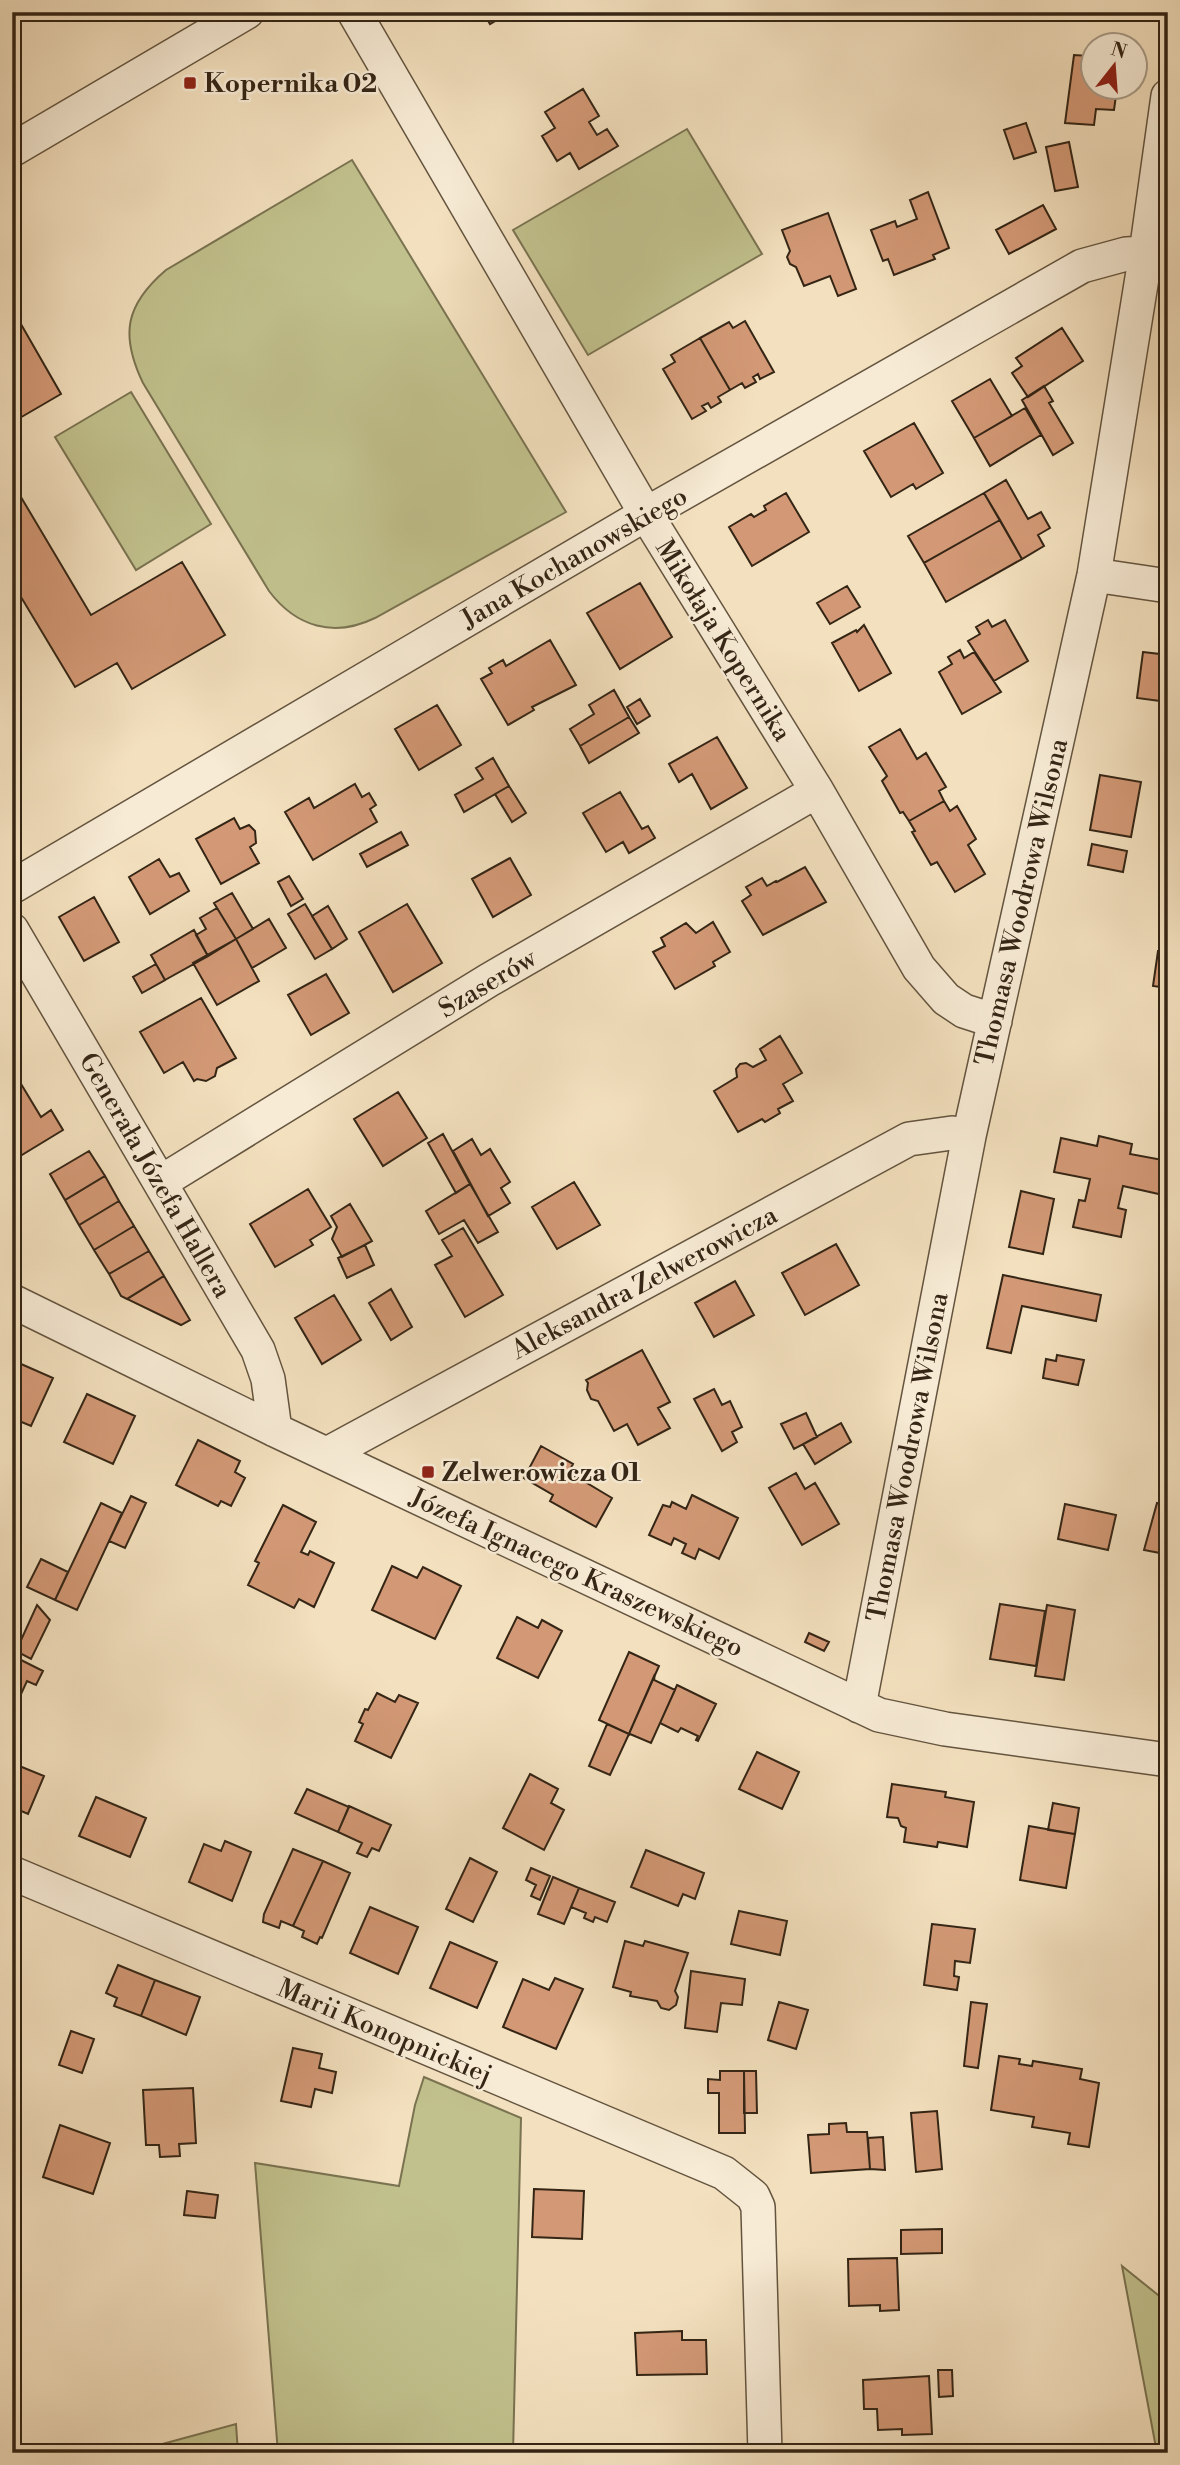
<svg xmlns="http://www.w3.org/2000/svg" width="1180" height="2465" viewBox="0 0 1180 2465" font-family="'Libre Bodoni',serif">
	<rect width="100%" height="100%" fill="#f3e0be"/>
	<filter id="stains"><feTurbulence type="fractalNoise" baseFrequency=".00286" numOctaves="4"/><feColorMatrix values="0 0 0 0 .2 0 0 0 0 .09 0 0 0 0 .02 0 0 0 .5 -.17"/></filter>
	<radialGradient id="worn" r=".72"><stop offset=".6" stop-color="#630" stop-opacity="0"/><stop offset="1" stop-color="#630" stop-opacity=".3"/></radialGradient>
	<!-- green -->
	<path fill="#c1c18d" stroke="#7a7351" stroke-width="2" d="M687 129 762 254 588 355 513 230Z
		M352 160 566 512 375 618C334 638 296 627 269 591L143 383C120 335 125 305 166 270Z
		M131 392 211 524 136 570 55 437Z
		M424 2077 521 2118 513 2453H278L255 2163 399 2186 415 2105Z
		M1122 2266 1168 2303V2453H1157Z
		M236 2424 238 2453H129Z"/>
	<!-- building -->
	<path fill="#d39976" stroke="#342515" stroke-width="2" d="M483 12H510L490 24Z
		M1090 46H1092V88H1117L1114 110 1096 109 1094 125 1065 123 1074 55 1089 56Z
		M583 89 599 116 589 122 597 135 607 129 618 146 579 169 570 153 557 161 542 136 555 128 545 112Z
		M1026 123 1036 152 1014 159 1004 130Z
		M1069 142 1078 187 1055 191 1046 147Z
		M928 192 949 248 933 255 935 259 894 275 888 259 883 261 871 230 895 221 897 227 917 219 910 200Z
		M1043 205 1056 229 1009 254 996 230Z
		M828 213 856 289 838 296 830 276 804 286 796 267 790 264 787 257 790 251 782 230Z
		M18 319 61 394 18 419 12 410V323Z
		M745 321 774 372 760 379 758 374 753 377 756 382 745 388 742 383 730 390 700 338 729 322 733 328Z
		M1062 328 1083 361 1028 397 1012 373 1022 366 1016 358Z
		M700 338 730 390 718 397 721 402 711 408 708 403 702 406 706 411 692 419 663 369 675 362 671 355Z
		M990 379 1012 416 974 438 952 401Z
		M1044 386 1053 401 1049 403 1073 443 1053 455 1022 400Z
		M1025 408 1041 435 990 466 974 438Z
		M914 423 943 473 916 489 913 484 891 497 864 451Z
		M1006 480 1028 519 1041 512 1050 528 1038 535 1044 546 1022 559 984 493Z
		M12 482 91 615 182 562 225 635 132 689 117 663 75 687 12 582Z
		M786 493 809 532 752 566 729 527 751 514 754 517 766 510 764 506Z
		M984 493 1000 520 924 563 908 536Z
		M1000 520 1022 559 946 602 924 563Z
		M640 583 672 637 620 669 587 613Z
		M847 586 860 607 830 624 817 603Z
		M988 620 992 627 1005 620 1028 661 994 681 968 641 980 634 976 627Z
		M864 625 891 673 859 691 832 643 856 630 857 632Z
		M550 640 576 685 532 707 534 710 508 725 481 679 492 673 489 668 503 660 506 666Z
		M960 650 964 658 974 652 1001 692 962 714 939 672 952 664 948 657Z
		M1143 652 1168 655V702L1137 698Z
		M614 690 629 717 580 746 570 729 594 714 589 705Z
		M640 699 650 716 637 724 627 707Z
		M437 705 461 745 419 770 395 729Z
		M629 717 639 733 589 763 580 746Z
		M900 729 917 759 926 753 946 787 939 791 944 801 909 821 903 812 900 813 882 781 887 776 869 747Z
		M717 737 747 788 711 809 692 774 679 782 669 764Z
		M493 758 509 786 464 812 455 795 483 779 476 768Z
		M1100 775 1141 782 1131 837 1090 830Z
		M355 784 362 797 369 793 376 805 370 809 377 822 313 860 285 812 309 798 314 808Z
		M509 786 526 813 512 822 495 794Z
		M620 792 642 829 648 826 655 838 629 853 623 842 606 852 583 813Z
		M944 801 950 811 957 806 976 839 968 845 985 874 955 892 937 862 931 865 912 832 915 831 909 821Z
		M234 818 240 829 249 825 255 831 256 843 250 847 259 863 221 884 196 839Z
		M401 832 408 845 367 867 360 854Z
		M1092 844 1127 851 1123 872 1088 865Z
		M510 858 531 895 493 917 472 879Z
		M159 859 170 877 179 873 189 891 150 914 129 877Z
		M805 867 826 902 763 935 742 901 751 895 746 887 762 878 767 886 776 881 777 882Z
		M289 876 303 899 291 906 278 882Z
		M232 893 253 929 236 939 214 903Z
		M94 897 119 942 84 961 59 917Z
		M305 904 332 949 315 959 288 914Z
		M407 904 442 963 393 992 359 932Z
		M328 906 347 939 332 949 312 916Z
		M217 908 236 939 208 956 196 935 206 929 200 918Z
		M269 919 286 948 252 968 236 939Z
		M713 922 730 952 713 962 715 966 675 989 653 952 665 946 661 938 686 923 696 933Z
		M194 930 208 956 165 980 151 955Z
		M236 939 259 981 217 1005 193 963Z
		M1158 951 1168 952V988L1153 986Z
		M156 964 165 980 142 993 133 977Z
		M326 974 349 1013 311 1035 288 995Z
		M201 998 236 1058 217 1068 215 1076 206 1081 197 1079 194 1081 183 1062 164 1073 140 1032Z
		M780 1036 802 1073 783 1084 793 1101 778 1109 780 1113 765 1122 762 1119 738 1132 714 1091 737 1077 736 1069 740 1064 746 1063 753 1067 766 1060 760 1049Z
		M12 1069 41 1117 51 1110 63 1130 12 1161Z
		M398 1092 427 1138 383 1166 354 1119Z
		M443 1134 470 1184 456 1193 428 1143Z
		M1099 1136 1132 1144 1130 1154 1168 1161 1163 1195 1123 1186 1118 1208 1126 1210 1121 1237 1073 1227 1079 1200 1085 1201 1090 1179 1054 1172 1061 1138 1097 1146Z
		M472 1139 481 1155 490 1149 510 1182 501 1188 510 1203 488 1216 453 1151Z
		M89 1151 105 1176 65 1200 50 1174Z
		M105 1176 119 1201 79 1225 65 1200Z
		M574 1182 600 1225 557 1249 532 1207Z
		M470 1184 498 1232 478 1243 464 1220 439 1234 426 1211Z
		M308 1189 331 1227 310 1240 313 1245 275 1267 250 1224Z
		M1021 1191 1054 1199 1043 1254 1009 1247Z
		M119 1201 134 1226 94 1250 79 1225Z
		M350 1204 372 1241 342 1257 332 1239 337 1227 331 1216Z
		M134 1226 149 1251 109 1274 94 1250Z
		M463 1228 503 1295 465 1317 435 1265 452 1256 442 1240Z
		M836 1244 859 1285 805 1315 782 1273Z
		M365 1245 374 1265 347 1278 338 1258Z
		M149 1251 164 1276 127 1299 121 1296 109 1274Z
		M1003 1275 1101 1295 1096 1321 1022 1306 1011 1353 987 1348Z
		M164 1276 190 1320 181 1325 127 1299Z
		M735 1281 754 1315 714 1337 695 1303Z
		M391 1289 412 1327 391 1340 369 1303Z
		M334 1295 361 1340 322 1364 295 1318Z
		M642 1350 670 1402 658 1408 670 1428 638 1445 627 1424 614 1431 598 1401 591 1399 587 1390 588 1383 586 1380Z
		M1057 1355 1084 1360 1078 1385 1043 1378 1046 1359 1056 1361Z
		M12 1360 53 1378 31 1426 12 1418Z
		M714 1389 722 1405 730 1401 742 1427 732 1432 737 1442 722 1451 694 1399Z
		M87 1394 135 1416 113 1464 64 1442Z
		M806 1413 817 1437 794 1449 781 1424Z
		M841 1423 851 1442 815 1464 803 1444Z
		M198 1440 240 1461 235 1472 245 1478 231 1506 221 1501 218 1506 176 1485Z
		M541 1446 573 1464 568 1474 575 1476 612 1498 596 1527 550 1501 553 1495 524 1478Z
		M796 1473 805 1489 815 1483 839 1524 802 1545 769 1488Z
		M692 1495 738 1518 719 1559 699 1549 695 1559 682 1553 686 1544 674 1538 671 1545 649 1535 663 1505 670 1507 672 1502 686 1509Z
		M131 1496 146 1503 125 1548 109 1541Z
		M101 1503 122 1513 77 1610 55 1600Z
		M1157 1503 1168 1505V1549L1161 1547 1160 1553 1144 1550Z
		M1065 1504 1116 1515 1108 1550 1058 1539Z
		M283 1505 316 1522 301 1552 308 1555 310 1551 334 1563 314 1607 299 1599 294 1608 248 1585 259 1563 255 1561Z
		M41 1559 68 1572 55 1600 27 1587Z
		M392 1566 417 1578 423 1567 461 1586 435 1639 372 1610Z
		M1000 1604 1045 1611 1036 1666 990 1659Z
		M37 1605 50 1620 31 1659 16 1651Z
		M1047 1605 1075 1610 1064 1680 1035 1676Z
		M517 1617 538 1628 542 1620 562 1631 538 1678 497 1658Z
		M809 1633 829 1642 824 1651 805 1642Z
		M629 1652 659 1666 629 1734 599 1720Z
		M13 1656 43 1671 36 1685 27 1681 16 1705 12 1703Z
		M655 1674 654 1680 675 1690 651 1743 630 1734 628 1736Z
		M677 1685 716 1704 698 1741 696 1740 698 1736 681 1728 678 1732 660 1723Z
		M377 1693 395 1702 399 1695 418 1703 391 1758 355 1741 363 1724 359 1722 365 1709 368 1710Z
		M607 1724 629 1734 610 1775 589 1766Z
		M757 1752 799 1772 782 1809 739 1789Z
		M12 1763 44 1776 28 1814 12 1807Z
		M530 1774 558 1789 551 1803 564 1810 544 1850 503 1828Z
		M892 1784 946 1792 945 1797 974 1802 967 1847 938 1842 937 1847 904 1842 906 1828 901 1826 898 1818 887 1817Z
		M307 1789 349 1807 338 1832 295 1813Z
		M96 1797 146 1818 130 1857 79 1836Z
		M1053 1803 1079 1808 1075 1834 1048 1830Z
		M349 1806 391 1825 379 1851 372 1848 367 1857 357 1853 362 1843 338 1832Z
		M1029 1826 1075 1834 1066 1888 1020 1880Z
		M225 1841 251 1852 232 1901 189 1882 204 1844 221 1851Z
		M293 1849 323 1861 293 1926 281 1921 279 1928 263 1922 264 1914Z
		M646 1850 704 1873 695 1899 683 1894 678 1906 631 1887Z
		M470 1858 497 1872 473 1922 446 1909Z
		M323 1861 350 1873 322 1938 320 1937 317 1944 302 1937 304 1931 293 1926Z
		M531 1868 550 1876 540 1900 531 1896 536 1885 526 1880Z
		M553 1877 579 1888 564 1924 538 1914Z
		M579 1888 615 1902 607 1922 595 1917 593 1922 584 1918 586 1913 571 1907Z
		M370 1907 418 1927 398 1974 350 1953Z
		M739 1911 787 1921 780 1955 731 1944Z
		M932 1924 975 1929 970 1963 955 1961 954 1976 959 1977 957 1990 924 1985Z
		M625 1941 643 1946 645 1941 688 1953 675 1991 678 1997 676 2005 669 2010 661 2008 657 2001 630 1996 631 1992 613 1987Z
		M450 1942 497 1962 477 2008 430 1988Z
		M118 1965 155 1980 141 2016 114 2006 117 1998 106 1993Z
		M691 1971 745 1979 742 2005 721 2003 717 2032 685 2028Z
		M555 1978 583 1989 556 2049 503 2027 523 1979 549 1990Z
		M155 1980 200 1997 186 2035 141 2016Z
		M779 2002 808 2010 796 2049 768 2040Z
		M971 2002 987 2004 978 2068 964 2066Z
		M71 2031 94 2039 82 2073 59 2065Z
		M293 2048 322 2054 319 2068 336 2072 332 2093 315 2089 311 2107 281 2101Z
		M999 2056 1020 2059 1019 2064 1032 2066 1033 2061 1082 2069 1080 2079 1099 2083 1089 2147 1068 2144 1070 2133 1032 2127 1034 2117 991 2110Z
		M720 2071H744L745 2133H719V2093H708V2079L720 2080Z
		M744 2071H756L757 2113H744Z
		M193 2088 196 2143 179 2144 180 2156 160 2157 159 2145H146L143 2090Z
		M937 2111 942 2169 916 2172 911 2113Z
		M846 2123 847 2132H867L870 2169 811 2173 808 2135 829 2134V2124Z
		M60 2125 110 2143 93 2194 43 2177Z
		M883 2137 885 2170 870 2169 868 2138Z
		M534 2189 584 2191 582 2239 532 2237Z
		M187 2191 218 2195 215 2218 184 2215Z
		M942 2229V2253L901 2254V2230Z
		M897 2258 899 2310 880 2311V2305L849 2306 848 2259Z
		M682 2331V2340H706L707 2374 637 2375 635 2333Z
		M938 2370H952L953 2396 939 2397Z
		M929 2376 932 2434 902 2435V2429L878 2430 877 2409H864L863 2380Z"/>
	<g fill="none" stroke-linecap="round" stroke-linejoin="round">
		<defs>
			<path id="minor" d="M354 12 646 514 817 791 919 968 946 999 964 1011 995 1021
				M12 150 247 12
				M1094 575 1168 586
				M12 887 646 514 1082 266 1126 254 1146 253
				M12 930 258 1350 268 1379 275 1430
				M161 1182 489 980 817 791
				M12 1301 275 1430 879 1715 945 1729 1168 1760
				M327 1454 909 1139 952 1133 969 1136
				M859 1706 969 1136 1094 575 1146 253 1168 96
				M12 1873 724 2173 753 2196 758 2207 765 2453"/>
		</defs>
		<!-- minor casing -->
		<use href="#minor" stroke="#64543f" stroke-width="36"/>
		<!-- minor -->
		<use href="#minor" stroke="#f7ebd5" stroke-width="33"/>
	</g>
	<!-- markers -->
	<g fill="#8f2418" stroke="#f7ebd5" stroke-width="2.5">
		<rect x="183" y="76" width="14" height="14" rx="3.5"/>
		<rect x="421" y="1465" width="14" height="14" rx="3.5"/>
	</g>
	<g text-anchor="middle" stroke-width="5" stroke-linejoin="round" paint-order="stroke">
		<!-- poi labels -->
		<g font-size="26" font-weight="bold" fill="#342515" stroke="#f7ebd5" text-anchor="start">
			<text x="204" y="92">Kopernika 02</text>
			<text x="442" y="1481">Zelwerowicza 01</text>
		</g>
		<!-- street labels -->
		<g font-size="26" fill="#342515" stroke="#f7ebd5">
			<text transform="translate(574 557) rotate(-30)" y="9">Jana Kochanowskiego</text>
			<text transform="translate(724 640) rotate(58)" y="9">Mikołaja Kopernika</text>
			<text transform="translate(1021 902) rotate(-77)" y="9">Thomasa Woodrowa Wilsona</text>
			<text transform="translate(487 983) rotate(-31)" y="9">Szaserów</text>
			<text transform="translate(156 1175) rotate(60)" y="9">Generała Józefa Hallera</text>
			<text transform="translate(644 1282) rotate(-28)" y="9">Aleksandra Zelwerowicza</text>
			<text transform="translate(907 1457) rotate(-79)" y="9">Thomasa Woodrowa Wilsona</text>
			<text transform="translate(577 1572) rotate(25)" y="9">Józefa Ignacego Kraszewskiego</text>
			<text transform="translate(385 2031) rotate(23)" y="9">Marii Konopnickiej</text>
		</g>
	</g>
	<!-- margin -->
	<rect width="1180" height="2465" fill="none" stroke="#f3e0be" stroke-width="42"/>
	<rect x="14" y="14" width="1152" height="2437" fill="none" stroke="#342515" stroke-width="3.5"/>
	<rect x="21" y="21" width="1138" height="2423" fill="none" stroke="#342515" stroke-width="2"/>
	<!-- north arrow -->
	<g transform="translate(1114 66) rotate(17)"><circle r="33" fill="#f7ebd5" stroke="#a99c88" stroke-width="2"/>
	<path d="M0-5L12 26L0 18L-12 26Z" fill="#8f2418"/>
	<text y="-10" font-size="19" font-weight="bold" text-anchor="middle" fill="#342515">N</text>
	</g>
	<rect width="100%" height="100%" filter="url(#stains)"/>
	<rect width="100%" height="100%" fill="url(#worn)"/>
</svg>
